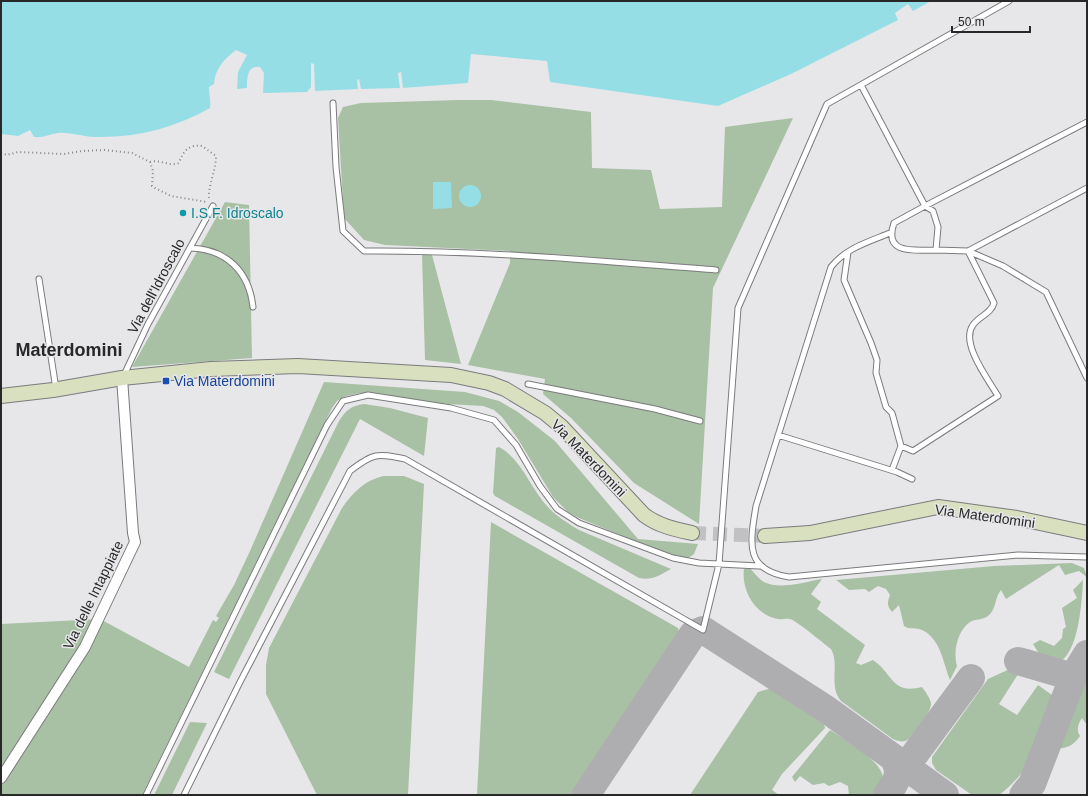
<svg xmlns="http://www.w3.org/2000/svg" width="1088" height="796" viewBox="0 0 1088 796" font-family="Arial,sans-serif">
	<rect width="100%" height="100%" fill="#e7e7ea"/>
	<!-- green -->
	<path fill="#a8c0a3" d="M459 100H491L591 112 592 168 651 170 660 209 722 207 725 127 793 118 713 288 699 524 634 483 571 418 543 394 545 379 468 365 510 263V251L385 245 364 240 344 218 338 118 343 107 361 103Z
		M225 202 249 205 252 358 132 367Z
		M422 254 432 255 461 364 425 360Z
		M324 382 465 392 499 401 518 412 555 441 638 539 698 544 694 554 684 561 579 518 568 512 553 497 518 439 502 417 494 410 483 406 429 403 360 393 346 396 337 401 332 408 142 795H1V624L100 619 189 667 213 620 216 622 219 618 216 616 234 585 250 551Z
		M364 404 390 408 428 418 424 456 360 419 229 679 214 672 339 421C346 410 351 406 364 404Z
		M499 447C522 459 531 490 549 508 557 517 568 523 579 530L671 569C660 575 652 581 639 578L495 496 493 493 496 448Z
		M383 476H404L424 484 408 795H317L266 694V665L269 648 342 508C353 492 364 481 383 476Z
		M491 522 678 628 680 637 576 795H477Z
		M1072 563 1084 568 1087 577 1079 571 1065 575 1059 565 1006 599 1001 590C994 598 997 609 988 616 983 620 975 619 970 622 957 631 953 652 957 666L950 680C943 663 941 639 922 630 916 627 910 630 904 626L899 605 892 612C887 606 887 603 890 595L886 589 878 586 869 592 865 589 849 590 836 580 994 566Z
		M750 568C754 573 759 579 764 582 780 590 805 582 822 579L811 594 821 602 817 609 865 645 856 663 861 665 873 660C893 673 891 695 922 687 925 691 930 698 931 703 932 712 915 731 910 738 904 743 900 742 893 739L841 701C828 686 840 664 831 649 823 643 797 621 790 619 786 618 781 620 778 619 755 615 741 590 744 569Z
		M1083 580C1082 600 1079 656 1057 663 1045 666 1031 659 1021 655L1023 648 1038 652 1033 644 1040 640 1054 646 1062 638 1063 629 1066 627 1062 608 1077 598 1073 590Z
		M1014 667 1022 668 999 704 1017 715 1038 685 1052 695 1053 699C1041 737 1033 770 999 795H972L936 770 932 763V757L988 679Z
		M1087 680V725L1082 718C1078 724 1076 730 1080 736 1072 747 1067 748 1054 749L1077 695Z
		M772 688 824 724 825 728 782 774 772 790 779 795H690L758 692Z
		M190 722 207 723 172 795H154Z
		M830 730C845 740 880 759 883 777 885 784 881 789 878 795H849L848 786 840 782 829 786 824 783 813 785 800 776 795 782 792 777Z"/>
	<!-- water -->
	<path fill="#96dee6" d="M1 1H931L913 11 908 4 895 13 898 20 791 74 718 106 550 82 547 61 471 54 468 83 403 88 401 72 398 73 400 88 361 89 359 79 357 80 358 89 315 91 314 64 311 63V87L307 92 263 93 264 73 260 67C247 65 247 78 247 88L237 89 238 72 247 55 236 50C224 59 215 69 214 84L209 87C209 94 211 100 210 108 175 128 136 138 95 137 83 137 70 132 58 133 49 134 44 138 34 137L30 130 18 136 1 134Z
		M433 182H451L452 208 433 209Z
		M459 196a11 11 0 1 1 22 0a11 11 0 1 1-22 0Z"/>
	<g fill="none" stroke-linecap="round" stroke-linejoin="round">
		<!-- taxiway -->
		<path stroke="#aeaeb0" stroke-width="28" d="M1018 661 1073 677
			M895 761H908L912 758 971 678
			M586 795 693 634 703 630 826 709 945 795
			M887 795C895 783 902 775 895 761
			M1023 795 1032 784 1074 675 1087 654"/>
		<!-- secondary-tunnel -->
		<path stroke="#c1c1c3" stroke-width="14" stroke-dasharray="14 7" stroke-linecap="butt" d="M692 533 765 536"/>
		<defs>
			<path id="lane" d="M861 85 925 206 1087 122
				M333 103 336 167 343 231 364 251C482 250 599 261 716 270
				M925 206 933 211 938 227 936 250C914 250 883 255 894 223Z
				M890 233C868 242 846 248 831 267L756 506C750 543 744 570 789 577L1018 555 1087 557
				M190 248C226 249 249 271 253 307
				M936 250 968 251 1087 188
				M968 251 1003 266 1046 292 1087 378
				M848 252 844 280 871 343 877 360 876 373 886 407 892 413 901 446 892 470
				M39 279 56 389
				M124 375 148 324 213 206
				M528 384 655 409 700 421
				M778 435 897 472 912 479
				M901 446 913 451 998 396C988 379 960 343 973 325 979 316 991 314 994 303L968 251
				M146 795 327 425 343 401 368 395 451 408 494 420 516 445 540 486 557 509 579 523 673 558 699 563 759 566
				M184 795 240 682 350 471C373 453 377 453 405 459L703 630 719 564 738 308 827 104 1009 1"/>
			<path id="street" d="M1 778 85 647 135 542 133 533 122 378"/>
			<path id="secondary" d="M1 396 53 390 122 378 211 369 298 366 451 375 489 383 505 389 545 413 562 427 644 515C659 526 674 529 692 533
				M765 536 810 533 938 507 1017 518 1087 533"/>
		</defs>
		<!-- lane casing -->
		<use href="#lane" stroke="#7b7b7e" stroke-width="7"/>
		<!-- street casing -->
		<use href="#street" stroke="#7b7b7e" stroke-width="12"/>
		<!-- secondary casing -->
		<use href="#secondary" stroke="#7b7b7e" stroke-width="16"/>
		<!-- path -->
		<path stroke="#868688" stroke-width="2" stroke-dasharray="1 3" stroke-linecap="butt" d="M1 153 7 155 18 152 64 154 82 151 104 150 132 153 150 162 153 171 152 186 155 188 171 196 207 202
			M150 162C161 159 169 167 179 163 183 151 189 144 202 146L216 156C216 171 208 185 209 199"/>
		<!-- lane -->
		<use href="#lane" stroke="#fff" stroke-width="5"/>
		<!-- street -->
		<use href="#street" stroke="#fff" stroke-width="10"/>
		<!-- secondary -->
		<use href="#secondary" stroke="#d8e0bf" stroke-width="14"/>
	</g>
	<!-- markers -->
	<circle fill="#0f9aa8" stroke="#e7e7ea" stroke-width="1.5" cx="183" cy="213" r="4"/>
	<rect fill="#1a4fb4" stroke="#e7e7ea" stroke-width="1.5" x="162" y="377" width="8" height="8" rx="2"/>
	<g text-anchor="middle" stroke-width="3" stroke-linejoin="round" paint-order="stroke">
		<!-- culture labels -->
		<g font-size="14" fill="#0d838f" stroke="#e7e7ea" text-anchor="start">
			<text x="191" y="218">I.S.F. Idroscalo</text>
		</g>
		<!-- street labels -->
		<g font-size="14" fill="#282829" stroke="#e7e7ea">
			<text transform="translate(156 286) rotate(-62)" y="5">Via dell'Idroscalo</text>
			<text transform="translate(589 458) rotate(46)" y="5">Via Materdomini</text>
			<text transform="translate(985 516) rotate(8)" y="5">Via Materdomini</text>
			<text transform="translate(93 595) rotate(-64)" y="5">Via delle Intappiate</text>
		</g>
		<!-- transit labels -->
		<g font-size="14" fill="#164399" stroke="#e7e7ea" text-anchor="start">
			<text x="174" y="386">Via Materdomini</text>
		</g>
		<!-- district labels -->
		<g font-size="18" font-weight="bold" fill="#282829" stroke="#e7e7ea">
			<text x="69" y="356">Materdomini</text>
		</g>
	</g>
	<!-- border -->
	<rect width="1088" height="796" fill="none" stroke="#282829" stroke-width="4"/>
	<!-- scale -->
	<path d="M952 26v6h78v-6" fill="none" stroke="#282829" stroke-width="2"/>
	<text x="958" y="26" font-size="12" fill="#282829" stroke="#e7e7ea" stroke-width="3" paint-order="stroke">50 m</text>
</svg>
